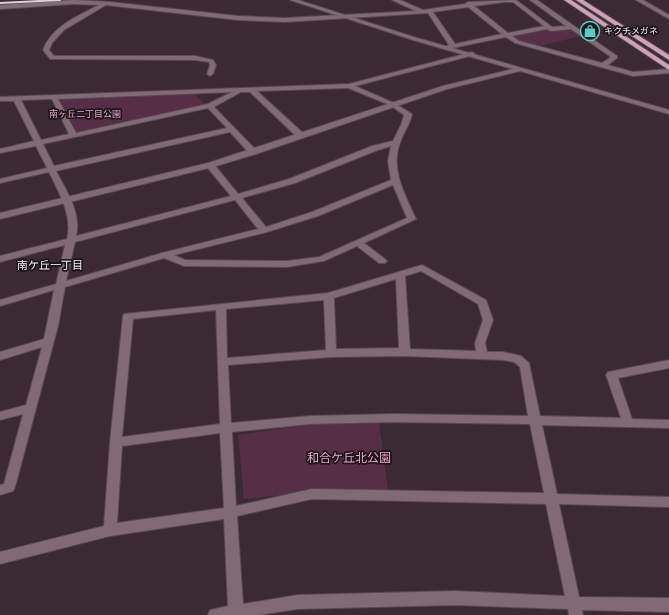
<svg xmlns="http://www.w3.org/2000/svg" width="669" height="615" viewBox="0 0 669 615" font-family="'Public Sans','Noto Sans JP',sans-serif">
	<rect width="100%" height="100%" fill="#3b2a34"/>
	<!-- green -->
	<path fill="#562f46" d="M546 28 550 31 572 30 581 36 539 46 520 41 510 35Z
		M193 93 205 105 77 132 59 99Z
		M379 423 388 491 310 492 244 499 238 435 308 425Z"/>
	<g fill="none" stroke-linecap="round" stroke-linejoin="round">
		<defs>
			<path id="minor" d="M74 0 110 2 238 16 285 18 416 11 392 0H400L423 10 465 4 468 2 516 0 552 27 566 26 530 0H537L617 56V58L608 65 633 72 669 69V73L633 76 515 43 506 37 447 49 444 47 449 45 428 13 285 22 238 20 106 5 64 30 52 43 49 50 54 56H195L213 60 216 65 213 74 210 76 207 74 210 65 209 62 195 60 50 59 43 50C52 26 78 16 99 5L74 4 0 9V5ZM504 2H513L544 26 508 33 474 6ZM468 7 502 34 455 44 433 12ZM547 29 551 31 571 29 611 57 602 63 519 41 512 36Z
				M636 0H643L669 15V19Z
				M472 52 475 54 474 55 355 86 394 103 412 114C410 125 403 133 400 143 390 169 405 195 416 219L364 243 385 259 387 261 385 263H379L357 246 324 261 287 267 184 266 164 258 65 287 58 326 15 487 13 491 0 495V485L4 484 23 414 0 420V412L26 405 42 347 0 360V352L44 339 54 290 0 306V300L56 284 65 245 0 262V256L67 239C73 216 59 193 49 172L0 183V179L47 168 36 146 0 153V149L34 141 14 101H0V97L349 84ZM348 88 390 105 404 115 401 125 393 141 372 146 289 179 238 194 213 163H207V167L231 196 76 236C82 214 66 190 56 171L230 132 250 154H256V150L214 107 241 92H250L298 138H301L305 136 304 134 257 91ZM232 92 208 104 76 133 58 99ZM52 99 69 134 41 140 21 100ZM208 108 227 128 54 166 43 144ZM391 146 388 161 391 180 312 212 266 227 242 198 295 183 378 150ZM393 185 407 218 319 257 287 261 185 260 174 255 267 232 318 216ZM235 200 258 229 162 253 66 281 75 242Z
				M422 265 486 300 493 320 485 343 487 352H503L517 355 521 356 529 363 540 416 621 418 606 375 608 372 669 360V368L618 378 632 419 669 420V428L542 425 557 494 669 497V507L559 504 579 597 669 598V612L582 610 583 615H569L568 609 455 605 298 609 258 615H208L210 610 228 606 224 519 110 536 0 564V552L104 526 110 442 123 316 124 314 328 293ZM421 271 478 304 483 320 475 343 476 351 410 349 405 276ZM396 279 399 348 336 349 334 298ZM324 300 326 350 227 358 226 309ZM216 310 220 424 122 437 133 319ZM405 356 503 360 514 362 520 367 528 416 394 414 310 416 231 423 228 365 331 357ZM394 422 530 424 544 493 312 489 236 506 232 432 310 424ZM220 433 224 508 117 523 122 446ZM312 499 546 504 565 596 455 591 298 595 243 604 237 516Z"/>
			<path id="tertiary" d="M290 0H298L417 38 669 110V114L520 71 447 89 256 154 213 167 0 219V213L208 163 443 86 513 69 413 40Z"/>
			<path id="primary" d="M564 0H571L669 65V70Z
				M576 0H583L669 55V60Z"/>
		</defs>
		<!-- minor casing -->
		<use href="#minor" stroke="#594952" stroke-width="2"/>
		<!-- tertiary casing -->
		<use href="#tertiary" stroke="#594952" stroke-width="2"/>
		<!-- primary casing -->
		<use href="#primary" stroke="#594952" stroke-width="2"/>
		<!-- minor -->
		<use href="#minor" fill="#7f6a75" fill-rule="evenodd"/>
		<!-- tertiary -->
		<use href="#tertiary" fill="#7f6a75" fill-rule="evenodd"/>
		<!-- primary -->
		<use href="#primary" fill="#cda3ba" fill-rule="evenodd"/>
		<!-- rail -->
		<path stroke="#ded2d9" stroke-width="2" d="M0 3 60 0"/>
	</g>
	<!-- icons -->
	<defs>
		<symbol id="shop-ring" viewBox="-11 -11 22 22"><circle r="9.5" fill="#1d161a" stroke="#58cec0" stroke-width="1.5"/><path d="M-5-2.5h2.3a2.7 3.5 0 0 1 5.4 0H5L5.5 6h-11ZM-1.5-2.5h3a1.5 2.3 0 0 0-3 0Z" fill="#58cec0"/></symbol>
	</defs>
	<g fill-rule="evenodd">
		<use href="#shop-ring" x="579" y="20" width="22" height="22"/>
	</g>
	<g text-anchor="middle" stroke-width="3.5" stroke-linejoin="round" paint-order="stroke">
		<!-- far-poi labels -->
		<g font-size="9" fill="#f6ebf1" stroke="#1d161a" text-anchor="start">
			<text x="604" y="34">キクチメガネ</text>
		</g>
		<!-- far-park labels -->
		<g font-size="9" fill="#eca5cd" stroke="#1d161a">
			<text x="85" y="117">南ヶ丘二丁目公園</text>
		</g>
		<!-- neighbourhood labels -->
		<g font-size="11" fill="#f6ebf1" stroke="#1d161a">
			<text x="50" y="269">南ケ丘一丁目</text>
		</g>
		<!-- near-park labels -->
		<g font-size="12" fill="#eca5cd" stroke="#1d161a">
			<text x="349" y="462">和合ケ丘北公園</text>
		</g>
	</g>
</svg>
